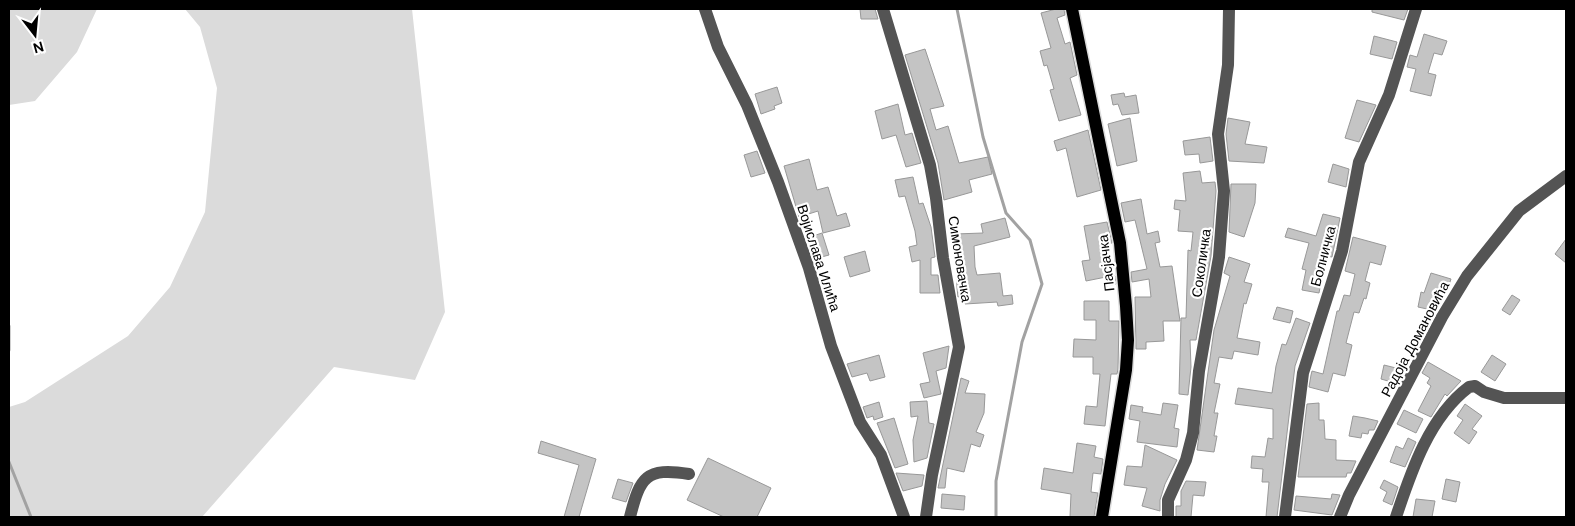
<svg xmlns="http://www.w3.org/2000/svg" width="1575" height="526" viewBox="0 0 1575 526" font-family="'DM Sans',sans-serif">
	<rect width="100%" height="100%" fill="#fff"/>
	<!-- green -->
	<path fill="#dbdbdb" d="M9 9H97L77 52 35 101 9 105Z
		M185 9H412L445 312 415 380 334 367 202 517H9V407L25 402 128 336 170 287 205 212 217 88 200 27Z"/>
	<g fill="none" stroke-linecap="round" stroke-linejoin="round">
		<!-- stream -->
		<path stroke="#a2a2a2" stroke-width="3" d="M957 9 983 137 1006 213 1030 240 1042 284 1022 342 996 481V517
			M9 326V350
			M9 462 31 517"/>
	</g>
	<!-- building -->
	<path fill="#c4c4c4" stroke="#989898" d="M860 9H875L878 19H861Z
		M1056 9H1064L1065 15 1057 18 1065 44 1070 42 1077 75 1070 78 1081 115 1059 121 1050 90 1054 89 1047 65 1044 66 1040 51 1051 48 1041 13Z
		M1372 9H1408L1404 20 1372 12Z
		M1424 34 1447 41 1442 55 1434 53 1428 73 1436 75 1431 96 1410 91 1416 69 1407 67 1410 55 1417 57Z
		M1374 36 1397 42 1392 59 1370 54Z
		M925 49 944 106 930 109 936 130 948 126 959 163 988 157 992 174 969 180 972 192 944 200 938 163 905 55Z
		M777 87 782 103 774 106 775 109 761 114 755 94Z
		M1124 93 1125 97 1136 95 1139 113 1122 115 1118 104 1113 105 1111 95Z
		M1357 100 1376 105 1359 142 1345 138Z
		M898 104 905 135 912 133 921 163 906 167 896 135 882 139 875 111Z
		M1130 118 1137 161 1117 166 1108 124Z
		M1228 118 1250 122 1245 144 1267 147 1264 163 1229 161 1226 134Z
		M1088 130 1101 190 1077 197 1066 148 1057 151 1054 141Z
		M1210 137 1213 161 1200 163 1199 154 1185 155 1183 141Z
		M757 151 765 173 751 177 744 155Z
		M809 159 817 190 828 187 837 216 846 213 850 226 823 233 818 211 799 217 784 166Z
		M1333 164 1349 169 1346 187 1328 182Z
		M1200 171 1202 183 1215 182 1216 191 1211 256 1196 340H1190L1191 367 1188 395 1179 394 1181 318H1186L1188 250 1191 251 1193 232 1178 231 1180 210 1174 209 1175 200 1186 201 1183 173Z
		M913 177 919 204 923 203 931 227 935 257 931 258V275H938L940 293H920V260L912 262 909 247 917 245 915 231 905 196 899 197 895 180Z
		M1231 184H1256L1255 203 1244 237 1229 232Z
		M1141 199 1147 234 1158 231 1160 242 1155 243 1160 267 1172 266 1180 321H1163L1164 341 1146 342V349H1136L1135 297H1151L1149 279 1132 282 1131 272 1147 269 1135 220 1125 222 1121 203Z
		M1323 214 1340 218 1332 257 1326 256 1319 293 1302 290 1306 270 1302 269 1309 243 1285 237 1288 228 1316 236Z
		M1005 218 1010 237 974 246 975 267 977 275 1000 273 1003 296 1012 295 1013 304 998 306 997 302 965 304V295L958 297 957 288 955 234 983 233 981 224Z
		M1107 222 1112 243 1103 244 1109 276H1115L1116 284 1106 286V277L1086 281 1082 261 1090 260 1084 226Z
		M822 233 829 255 814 259 807 238Z
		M1353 237 1386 246 1381 265 1370 262 1365 281 1370 283 1366 299 1364 298 1359 313 1354 312 1346 343 1352 345 1345 376 1333 373 1328 392 1309 387 1311 375 1312 371 1323 374 1337 311H1339L1344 295 1350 296 1355 274 1345 271Z
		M1566 239V263L1555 254Z
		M865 251 870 271 850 277 844 257Z
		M1229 257 1250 264 1244 282 1252 284 1246 304 1244 303 1237 338 1260 342 1258 355 1234 351 1232 359 1219 357 1214 383 1220 384 1214 413H1218L1214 436H1217L1214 452 1197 450 1214 330 1230 276 1224 273Z
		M1431 273 1451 279 1446 294 1440 293 1436 311 1418 307 1421 292 1424 293Z
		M1512 295 1520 300 1510 315 1502 310Z
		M1084 301H1109V321H1119L1118 369 1117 374H1111L1105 426 1084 424 1086 406 1097 407 1100 374H1093V357H1073L1074 339 1096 340V320H1084Z
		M1277 307 1293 311 1290 323 1273 319Z
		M1296 318 1310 323 1295 366 1277 517H1266L1269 482H1262L1263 469 1251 468 1252 456 1265 457 1268 438 1273 439V409L1235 404 1238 388 1272 393 1276 366 1282 344 1286 345Z
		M949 346 946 368 936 371 941 394 924 398 920 384 930 382 923 353Z
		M879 355 885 377 870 381 867 373 852 377 847 364Z
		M1492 355 1506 364 1495 381 1481 372Z
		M1428 362 1461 381 1447 396 1445 394 1431 417 1418 411 1431 386 1427 383 1430 378 1422 373Z
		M1384 365 1404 370 1396 388 1387 386 1388 381 1381 379Z
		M961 378 969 381 965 393 985 394 984 413 976 432 984 435 980 447 971 444 964 472 947 468 945 488H938Z
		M927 401 929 423 934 424 927 458 914 462 913 440 918 416 911 417 910 402Z
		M879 402 883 417 874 420 873 416 867 418 863 407Z
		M1163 403 1178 405 1174 428 1179 429 1177 447 1137 442 1140 421 1129 419 1131 405 1143 407 1142 412 1161 415Z
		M1319 403V420H1324L1325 439 1336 440V460L1356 461 1351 473H1347L1346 477H1298L1307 404Z
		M1465 404 1482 416 1472 429 1477 432 1469 444 1454 433 1463 420 1457 416Z
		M1404 410 1423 419 1416 433 1397 424Z
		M1353 416 1365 418 1378 421 1374 430H1369L1368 434 1362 433 1361 438 1349 436Z
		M894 418 908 464 895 468 877 423Z
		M1408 438 1416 442 1405 467 1390 462 1396 446 1403 449Z
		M541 441 596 459 579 517H564L579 465 538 453Z
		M1077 443 1096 446 1094 457 1103 459 1101 474 1093 473 1091 492 1098 493 1094 517H1070L1071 494 1041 489 1044 468 1073 473Z
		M1145 445 1177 460 1165 484 1160 500V511L1142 506 1147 488 1124 485 1127 466 1142 467Z
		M708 458 771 488 757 517H724L687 500Z
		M896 473 924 475 922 486 903 491Z
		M618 479 633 483 626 502 612 498Z
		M1446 479 1460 482 1456 502 1442 499Z
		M1384 480 1398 487 1392 505 1383 501 1387 492 1380 488Z
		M1186 481 1206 482 1204 496 1193 495 1191 517H1176V506H1181V491Z
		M942 494 965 496 964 510 941 508Z
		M1332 494 1340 495 1332 515 1294 510 1296 496 1331 499Z
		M1416 499 1435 501 1432 517H1413Z"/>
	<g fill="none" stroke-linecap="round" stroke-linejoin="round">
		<defs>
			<path id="major" d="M1072 9 1120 243 1126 306 1128 340 1126 370 1102 517"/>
		</defs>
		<!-- major casing -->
		<use href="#major" stroke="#dbdbdb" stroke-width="15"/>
		<!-- minor -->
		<path stroke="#545454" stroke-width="12" d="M705 9 718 47 747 105 778 182 809 268 831 346 860 422 881 455 904 517
			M883 9 930 165 936 198 943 258 959 347 932 475 926 517
			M630 517C640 477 646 467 689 474
			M1168 517V500L1186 460 1193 433 1199 371 1219 257 1224 191 1218 134 1228 65 1229 9
			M1285 517 1303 373 1342 251 1359 162 1389 95 1416 9
			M1340 517 1349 495 1442 317 1467 276 1519 211 1566 176
			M1396 517C1411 472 1429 417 1469 387L1475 386 1484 392 1504 398H1566"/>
		<!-- major -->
		<use href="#major" stroke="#000" stroke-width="12"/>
	</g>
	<g text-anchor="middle" stroke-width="4.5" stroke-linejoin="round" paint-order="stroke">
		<!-- street labels -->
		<g font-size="14" fill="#000" stroke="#fff">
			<text transform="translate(1323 256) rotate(-75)" y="5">Болничка</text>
			<text transform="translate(819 258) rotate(72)" y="5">Војислава Илића</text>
			<text transform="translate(960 259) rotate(81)" y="5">Симоновачка</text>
			<text transform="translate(1106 263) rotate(-97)" y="5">Пасјачка</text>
			<text transform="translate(1201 263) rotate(-82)" y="5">Соколичка</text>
			<text transform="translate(1415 339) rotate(-62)" y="5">Радоја Домановића</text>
		</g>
	</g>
	<!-- border -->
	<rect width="1575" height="526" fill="none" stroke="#000000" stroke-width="20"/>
	<!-- north arrow -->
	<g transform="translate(35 35) rotate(164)" stroke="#ffffff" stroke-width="4" paint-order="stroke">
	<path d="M0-4L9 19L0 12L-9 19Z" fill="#000000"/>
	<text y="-8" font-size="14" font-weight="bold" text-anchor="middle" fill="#000000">N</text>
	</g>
</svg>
